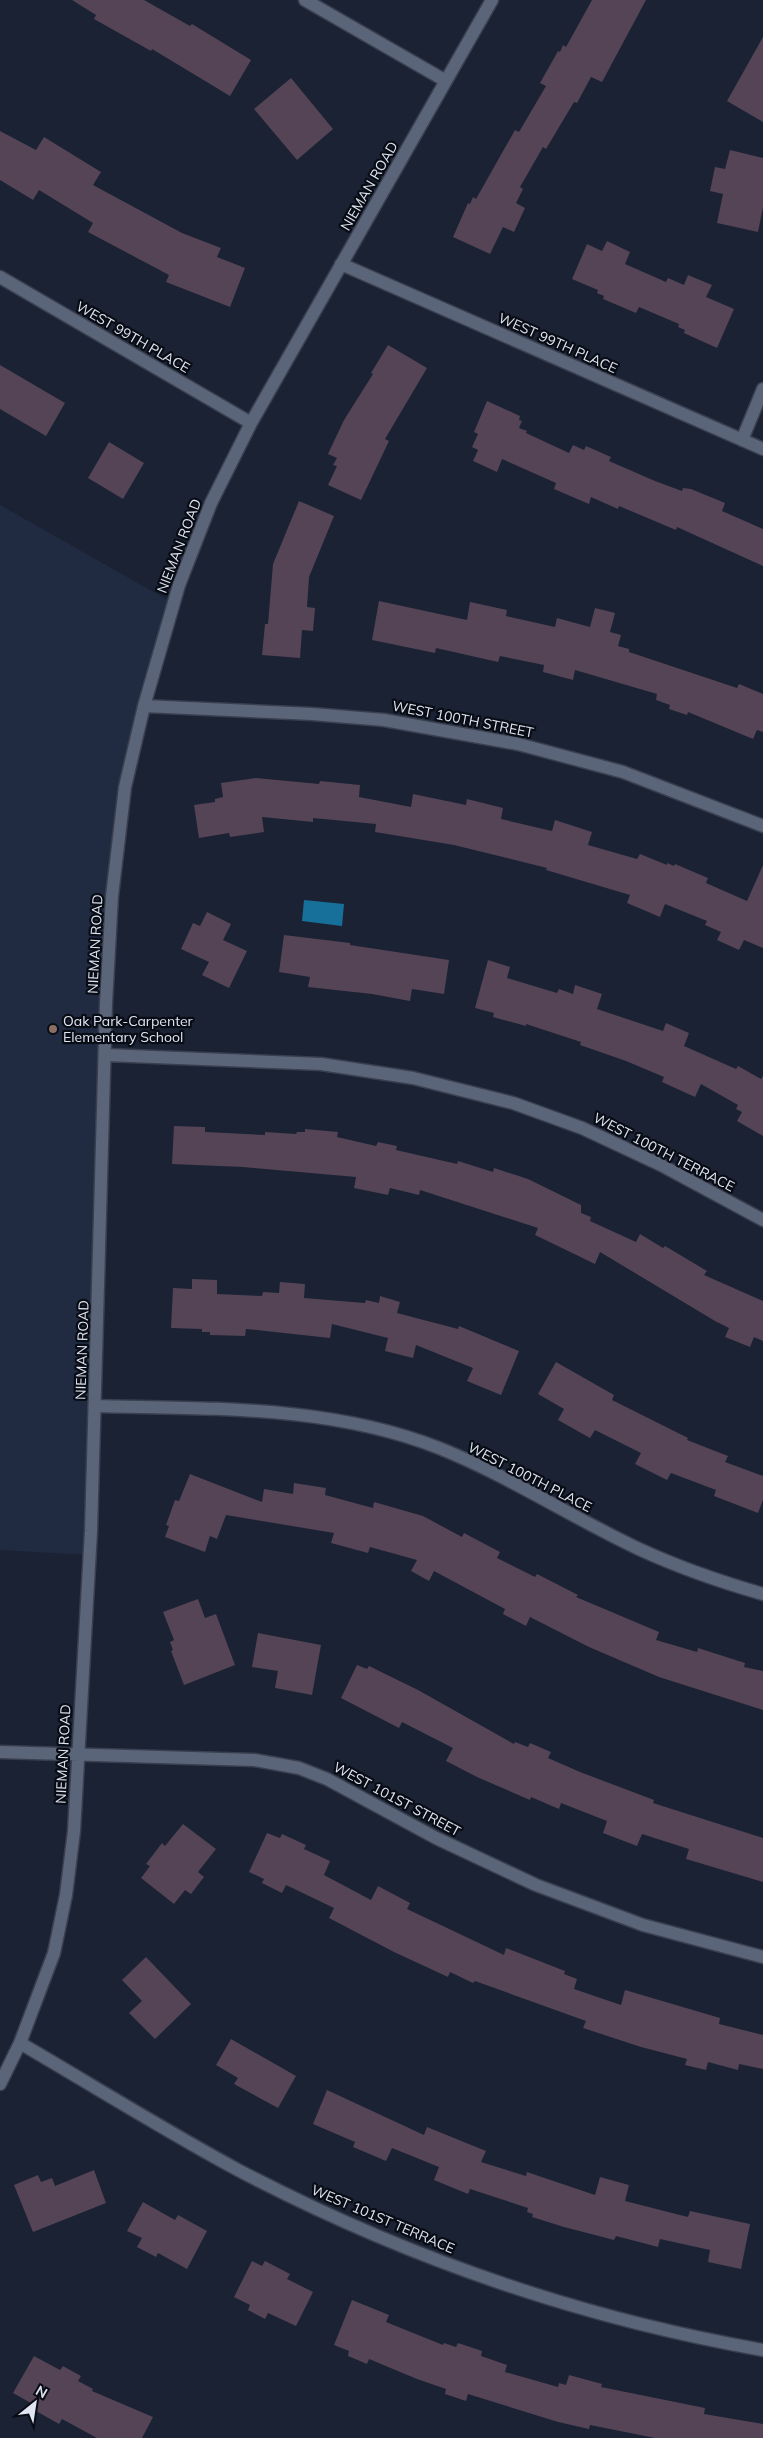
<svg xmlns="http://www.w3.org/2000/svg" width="763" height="2438" viewBox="0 0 763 2438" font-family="Mulish,sans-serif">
	<rect width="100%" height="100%" fill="#1a2234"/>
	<!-- built -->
	<path fill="#202b42" d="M0 505 173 603 144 706 112 896 89 1555 0 1550Z"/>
	<!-- water -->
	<path fill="#167099" d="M304 900 344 904 342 926 302 921Z"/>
	<!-- building -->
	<path fill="#544456" d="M72 0H144L190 26 192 24 251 60 230 96 152 49 151 51 94 19 96 15Z
		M592 0H646L602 82 591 77 577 103 574 102 546 149 543 147 520 187 523 189 516 203 525 208 514 232 503 227 490 254 453 237 468 203 470 204 473 197 476 199 515 130 519 132 546 86 540 83 558 51 560 52 563 45 566 47Z
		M763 37V122L727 101Z
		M291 78 333 129 297 160 254 109Z
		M0 131 36 150 44 137 101 172 93 185 182 233 221 248 217 257 245 268 230 307 166 282 169 275 88 232 93 223 39 190 33 200 0 180Z
		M730 150 763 158V207L758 232 717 223 723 194 710 191 715 167 725 169Z
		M607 241 630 252 625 264 666 282 668 278 684 285 688 275 712 285 706 297 734 309 717 348 684 333 685 330 678 327 679 324 639 307 636 313 603 299 604 296 597 293 598 290 572 279 587 244 602 251Z
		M388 345 427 368 385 439 389 441 361 500 328 485 337 466 333 465 337 458 328 454 344 420 373 374 371 373Z
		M0 365 65 403 46 436 0 409Z
		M487 401 520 416 519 420 522 421 519 428 527 431 526 433 569 453 573 445 584 450 586 446 611 457 609 461 655 481 682 491 683 488 691 489 725 503 722 511 763 529V566L677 527 676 530 619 506 618 509 591 497 589 504 554 489 556 483 502 459 497 472 473 461 478 450 472 447 478 434 474 432Z
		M109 442 144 463 123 499 88 478Z
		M299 501 334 516 309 577 307 607 315 608 313 631 302 630 300 658 262 655 265 624H268L273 564Z
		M379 601 467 620 470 602 507 610 506 616 555 627 557 618 590 627 595 608 615 613 610 632 621 635 618 646 629 649V652L737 688 739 684 763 694V732L757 730 753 739 688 712 687 715 669 709 670 705 656 700 657 694 575 670 573 680 543 672 544 665 500 656 498 662 436 648 435 653 372 640Z
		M256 778 319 784 320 781 360 785 359 797 411 807 413 794 466 805 467 799 503 808 501 819 552 831 555 820 592 832 588 845 637 859 640 854 667 865V863L674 866 675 864 708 878 706 883 747 901 763 865V948L744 940 739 950 717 940 721 932 705 925 707 921 665 904 660 917 627 903 630 895 546 870 547 868 454 845 375 832 376 824 313 818V822L262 817 264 832 230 837 229 833 199 838 194 805 215 802V799L223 797 221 783Z
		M207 912 231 924 223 940 247 951 229 988 202 975 209 962 181 949 193 923 200 926Z
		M284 935 350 943V945L449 960 444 994 412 989 410 1001 372 994 308 987 310 977 279 972Z
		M488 960 510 967 507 978 557 993 559 989 573 994 575 985 602 994 597 1009 663 1031 666 1023 689 1033 684 1046 736 1069 738 1066 761 1079 763 1076V1136L737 1121 742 1112 736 1109 738 1105 701 1084 695 1097 662 1082 664 1077 626 1061 580 1045 581 1042 526 1024V1026L493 1017 494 1013 475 1008Z
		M174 1126 205 1127V1132L265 1135V1132L296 1134 297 1132H305V1129L338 1132 337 1137 376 1146 378 1142 397 1146 396 1150 457 1164 458 1161 493 1172 494 1168 528 1179 581 1205V1213L591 1217 590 1221 636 1242 640 1234 663 1248 665 1246 707 1271 704 1275 763 1301V1341L754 1337 750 1347 725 1337 729 1328 715 1321 600 1252 595 1264 535 1235 538 1228 420 1190 419 1195 390 1188 388 1195 354 1188 356 1177 243 1167 172 1164Z
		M192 1279 217 1280V1294L262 1296 263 1292 279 1293 280 1282 305 1284 304 1298 365 1303 366 1300 379 1303 380 1296 400 1302 397 1313 458 1329 459 1326 519 1351 501 1395 467 1381 473 1368 416 1345 413 1358 385 1351 388 1338 332 1324 330 1338 246 1329 245 1336 210 1335V1332H202V1329L171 1328 173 1288 192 1289Z
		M556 1362 614 1395 612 1400 688 1438 687 1440 728 1456 725 1462 763 1476V1500L758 1513 714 1496 716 1490 671 1473 667 1480 635 1464 641 1453 595 1430 590 1438 558 1420 564 1409 538 1394Z
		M190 1474 262 1502 264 1489 293 1494 294 1483 326 1488 325 1495 373 1508 374 1502 423 1516 462 1537 464 1533 500 1552 497 1558 535 1577 537 1574 578 1595 576 1597 659 1632 656 1640 697 1652 698 1648 745 1663 744 1667 763 1671V1710L659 1677 589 1647 530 1617 526 1626 503 1614 505 1609 434 1571 429 1581 411 1571 417 1560 370 1547 368 1553 331 1543 334 1533 226 1515 217 1539 210 1536 205 1552 165 1537 169 1526 166 1525 175 1500 179 1501Z
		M198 1599 205 1618 216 1614 235 1665 184 1685 171 1651 173 1650 170 1642 174 1640 163 1612Z
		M258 1633 321 1645 312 1695 275 1688 278 1671 252 1667Z
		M357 1665 367 1669 369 1666 418 1690 514 1744 515 1742 528 1747 530 1743 551 1752 548 1758 580 1772 654 1800 653 1803 763 1838V1882L686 1859 689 1849 642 1834 637 1846 603 1833 607 1821 561 1803 559 1809 531 1797 530 1800 477 1777 446 1761 453 1748 402 1722 399 1728 341 1698Z
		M183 1824 216 1849 198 1872 204 1877 191 1894 185 1890 174 1904 141 1878 150 1866 146 1864 162 1843 165 1846Z
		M267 1833 280 1838 282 1834 306 1845 304 1849 330 1861 324 1875 371 1900 378 1886 410 1903 407 1909 504 1955 506 1948 565 1971 564 1974 577 1979 574 1989 621 2005 625 1990 720 2018 719 2024 763 2035V2069L739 2064 738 2070 708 2062 706 2070 685 2065 687 2059 641 2047 583 2028 586 2021 475 1981 473 1983 450 1972 448 1977 394 1952 329 1918 334 1908 286 1885 282 1893 262 1883 264 1879 249 1872Z
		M146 1957 191 2004 155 2039 129 2013 142 2001 122 1980Z
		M231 2039 296 2076 278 2108 234 2084 238 2078 216 2065Z
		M327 2090 424 2135 427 2127 486 2151 481 2162 526 2176 527 2172 595 2195 600 2177 629 2185 625 2201 688 2217 690 2211 750 2224 741 2269 708 2262 710 2250 660 2239 658 2247 616 2236 614 2240 564 2227 532 2217 533 2214 527 2212 528 2208 470 2189 468 2194 434 2180 439 2167 392 2148 386 2161 353 2147 355 2142 313 2124Z
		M94 2170 106 2203 33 2232 14 2185 38 2175 41 2182 52 2178 55 2186Z
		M143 2202 175 2220 178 2215 207 2231 187 2269 158 2253 156 2257 137 2247 142 2238 127 2231Z
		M252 2261 262 2266 265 2261 290 2274 287 2279 313 2292 296 2326 268 2313 265 2319 248 2310 250 2305 234 2297Z
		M352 2300 389 2315 386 2322 443 2345 444 2343 456 2347 458 2343 482 2351 481 2356 507 2365 505 2372 558 2387 559 2383 566 2385 569 2375 602 2384 601 2387 705 2408 704 2414 763 2424V2438H655L590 2425 589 2429 558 2422 468 2394 466 2401 445 2394 446 2389 417 2379 369 2359 367 2364 348 2356 349 2351 334 2345Z
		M34 2356 60 2370 63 2366 81 2376 78 2381 93 2389 92 2391 153 2417 142 2438H97L62 2419 59 2424 36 2411 38 2407 13 2393Z"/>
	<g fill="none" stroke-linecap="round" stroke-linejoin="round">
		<defs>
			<path id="minor" d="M305 0 446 81
				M341 264 763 449
				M0 277 251 423
				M742 440 763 389
				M144 706 312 714 384 720 518 744 623 772 763 826
				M106 1055 321 1064 413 1078 513 1103 582 1128 661 1165 763 1220
				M95 1406C211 1409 330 1405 439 1448 509 1476 571 1517 639 1549 678 1567 721 1582 763 1594
				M0 1752 254 1760 299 1768 327 1779 436 1838 536 1885 643 1925 763 1957
				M20 2043C92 2085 164 2130 238 2170 402 2256 580 2318 763 2350
				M0 2084 20 2043 54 1953 66 1895 74 1831 91 1531 106 1003 112 896 125 787 144 706 179 585 211 503 251 423 492 0"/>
		</defs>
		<!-- minor casing -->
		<use href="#minor" stroke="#393f4e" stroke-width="15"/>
		<!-- minor -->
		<use href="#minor" stroke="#5a657a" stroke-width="12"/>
	</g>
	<!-- markers -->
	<circle fill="#8d6e63" stroke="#080c14" stroke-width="2" cx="53" cy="1029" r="5"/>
	<g text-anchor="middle" stroke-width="4.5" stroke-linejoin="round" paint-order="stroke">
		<!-- street labels -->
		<g font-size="14" fill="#dfe5f1" stroke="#080c14">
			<text transform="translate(369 186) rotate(-60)" y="5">NIEMAN ROAD</text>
			<text transform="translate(133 337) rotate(30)" y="5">WEST 99TH PLACE</text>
			<text transform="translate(558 343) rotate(24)" y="5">WEST 99TH PLACE</text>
			<text transform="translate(179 546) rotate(-69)" y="5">NIEMAN ROAD</text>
			<text transform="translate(463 719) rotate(11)" y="5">WEST 100TH STREET</text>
			<text transform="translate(95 944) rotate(-87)" y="5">NIEMAN ROAD</text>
			<text transform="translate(664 1152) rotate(27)" y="5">WEST 100TH TERRACE</text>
			<text transform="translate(82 1350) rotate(-88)" y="5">NIEMAN ROAD</text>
			<text transform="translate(530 1477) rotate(27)" y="5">WEST 100TH PLACE</text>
			<text transform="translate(63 1754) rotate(-87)" y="5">NIEMAN ROAD</text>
			<text transform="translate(397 1799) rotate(28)" y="5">WEST 101ST STREET</text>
			<text transform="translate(383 2219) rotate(23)" y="5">WEST 101ST TERRACE</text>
		</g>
		<!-- poi labels -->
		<g font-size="14" fill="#dfe5f1" stroke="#080c14" text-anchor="start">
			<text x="63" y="1026">Oak Park-Carpenter<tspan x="63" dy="16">Elementary School</tspan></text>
		</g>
	</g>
	<!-- north arrow -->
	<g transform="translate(35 2403) rotate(30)" stroke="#080c14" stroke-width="4" paint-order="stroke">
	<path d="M0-4L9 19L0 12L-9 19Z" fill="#dfe5f1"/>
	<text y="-8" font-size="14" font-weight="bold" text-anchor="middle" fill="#dfe5f1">N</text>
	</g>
</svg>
